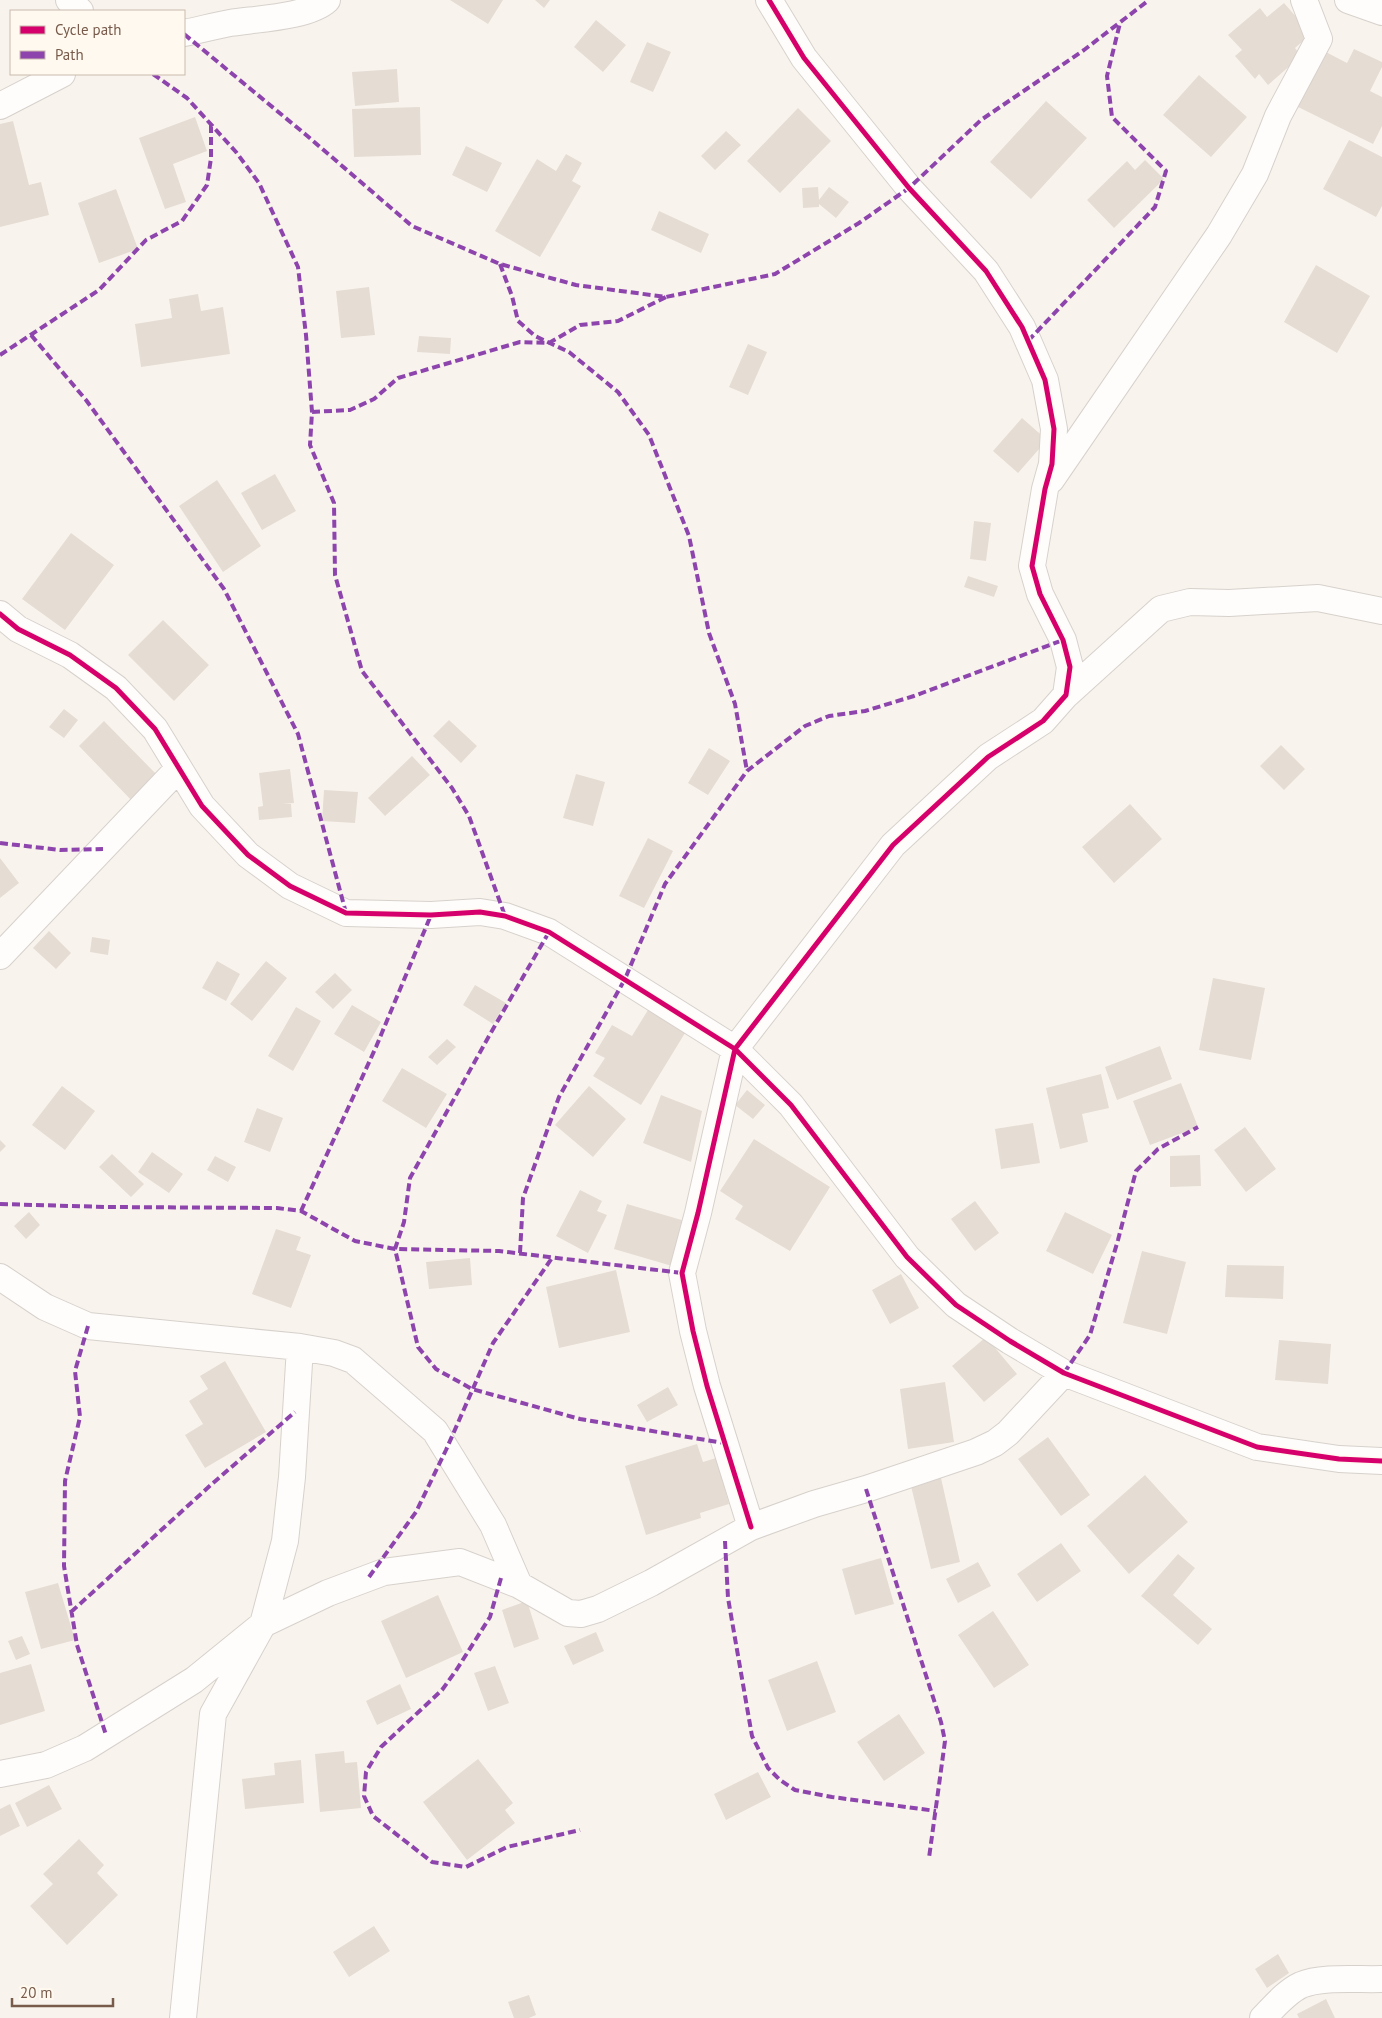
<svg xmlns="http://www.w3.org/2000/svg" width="1382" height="2018" viewBox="0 0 1382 2018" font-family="'PT Sans',sans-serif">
	<rect width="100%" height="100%" fill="#f8f4ed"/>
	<!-- building -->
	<path fill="#e5dcd4" d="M450 0H503L488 24Z
		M535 0H550L544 8Z
		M1284 3 1311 34 1295 48 1301 56 1268 85 1259 74 1255 79 1235 56 1242 50 1228 35 1260 8 1267 17Z
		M596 20 626 45 603 72 574 47Z
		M647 42 671 52 653 92 630 82Z
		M1354 49 1382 62V67L1370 91 1382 97V126L1373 144 1294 105 1322 50 1347 63Z
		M397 69 399 102 355 106 352 72Z
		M1199 75 1247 117 1211 157 1163 115Z
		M1046 101 1087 138 1031 199 990 162Z
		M420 107 421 155 354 157 352 109Z
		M798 108 831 141 780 193 747 161Z
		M195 117 207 151 173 164 186 202 165 209 139 138Z
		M13 121 29 185 41 182 49 215 0 227V124Z
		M726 131 741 145 715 170 701 156Z
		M1349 140 1382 157V206L1376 217 1323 189Z
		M466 146 502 163 487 192 452 175Z
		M566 154 582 163 572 181 581 186 540 257 495 231 537 159 556 171Z
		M1145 160 1164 179 1114 228 1087 200 1127 161 1135 170Z
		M818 187 819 200 829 187 849 202 836 218 819 204V207L803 208 802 188Z
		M116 189 138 249 99 263 78 203Z
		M659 211 709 234 701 253 651 230Z
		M1316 265 1370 296 1337 353 1284 322Z
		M369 287 375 335 341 338 336 291Z
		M198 294 201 311 223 307 230 354 141 367 135 324 172 318 169 299Z
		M419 336 451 338 450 354 417 352Z
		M748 344 767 352 748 395 729 387Z
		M1022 418 1047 440 1018 473 993 451Z
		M275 474 296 511 262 530 241 493Z
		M217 480 261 546 223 572 179 506Z
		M974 521 991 523 986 561 970 559Z
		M71 533 114 565 65 630 22 599Z
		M968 576 998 586 994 597 964 587Z
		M163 620 209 665 174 701 128 655Z
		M64 709 78 720 64 738 49 727Z
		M449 720 477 746 461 763 433 736Z
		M104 721 160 778 134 803 79 746Z
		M1281 745 1305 769 1284 790 1260 766Z
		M709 748 730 761 708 795 688 783Z
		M412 756 430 775 385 816 368 798Z
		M290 769 294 803 282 804H291L292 817 259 820 258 807 263 806 259 773Z
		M576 774 605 782 593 826 563 818Z
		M324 790 358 792 355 823 322 821Z
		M1130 804 1162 839 1114 883 1082 847Z
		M648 838 673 851 644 908 619 896Z
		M0 858 19 883 0 898Z
		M49 931 71 953 56 969 33 948Z
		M92 937 110 940 108 955 90 952Z
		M217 961 240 974 226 1001 202 988Z
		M266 961 287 978 252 1021 230 1004Z
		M335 973 352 990 333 1009 315 992Z
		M1213 978 1265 988 1251 1060 1199 1050Z
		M475 985 506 1003 493 1024 463 1005Z
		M352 1005 381 1022 364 1052 334 1034Z
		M296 1007 321 1021 293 1071 268 1056Z
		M648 1010 685 1033 641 1105 593 1076 605 1058 595 1053 612 1025 632 1036Z
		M447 1039 456 1047 437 1065 428 1057Z
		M1160 1046 1172 1079 1117 1100 1105 1067Z
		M402 1068 447 1094 426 1128 382 1101Z
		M1101 1074 1109 1108 1082 1114 1088 1142 1060 1149 1046 1088Z
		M1181 1083 1198 1127 1150 1145 1133 1101Z
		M62 1086 95 1111 65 1150 32 1125Z
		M589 1086 626 1119 593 1157 555 1125Z
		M747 1090 765 1105 753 1119 735 1105Z
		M661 1095 702 1111 691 1162 643 1143Z
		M257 1108 283 1118 270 1152 244 1142Z
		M1033 1123 1040 1163 1001 1169 995 1129Z
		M1245 1127 1276 1169 1246 1192 1214 1150Z
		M754 1139 830 1187 790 1251 735 1219 743 1206 720 1191Z
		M0 1140 6 1146 0 1152Z
		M152 1152 183 1174 169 1193 138 1172Z
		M112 1154 144 1184 131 1197 99 1167Z
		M1200 1155 1201 1186 1170 1187V1156Z
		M215 1156 236 1167 228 1182 207 1170Z
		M580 1190 602 1201 597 1211 607 1215 588 1253 556 1236Z
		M975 1201 999 1233 975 1251 951 1219Z
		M627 1204 685 1221 672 1266 614 1249Z
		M29 1212 40 1225 26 1239 14 1226Z
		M1065 1212 1112 1235 1093 1274 1046 1251Z
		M276 1229 301 1237 296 1250 311 1255 291 1308 252 1294Z
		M1142 1251 1186 1262 1167 1334 1123 1323Z
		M470 1258 472 1285 429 1289 426 1262Z
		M1227 1265 1284 1266 1283 1299 1225 1297Z
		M616 1270 630 1332 559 1348 546 1287Z
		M901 1274 919 1308 890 1324 872 1290Z
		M986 1337 1017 1374 984 1402 952 1366Z
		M1279 1340 1331 1344 1328 1384 1275 1380Z
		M225 1361 266 1432 205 1468 185 1435 203 1424 189 1401 208 1389 200 1376Z
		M945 1382 954 1442 908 1449 900 1389Z
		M668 1387 678 1405 647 1422 637 1405Z
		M1048 1437 1090 1495 1061 1516 1018 1459Z
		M697 1444 703 1462 716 1458 729 1504 700 1513 701 1518 646 1535 625 1466Z
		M1145 1475 1188 1522 1129 1574 1087 1526Z
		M941 1478 960 1562 931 1569 911 1486Z
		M1061 1543 1081 1571 1037 1602 1017 1574Z
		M1178 1554 1195 1568 1173 1595 1212 1629 1198 1645 1141 1596Z
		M881 1558 894 1604 855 1615 842 1569Z
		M978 1562 991 1586 958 1603 946 1579Z
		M58 1583 75 1640 41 1649 25 1592Z
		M438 1595 463 1652 406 1678 381 1621Z
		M527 1601 539 1639 514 1648 502 1610Z
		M993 1611 1029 1665 994 1688 958 1635Z
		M596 1632 604 1651 573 1665 564 1646Z
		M22 1636 30 1654 16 1660 8 1641Z
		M817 1661 836 1712 787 1731 768 1680Z
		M31 1664 45 1711 0 1725V1673Z
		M495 1666 509 1703 488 1711 474 1673Z
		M400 1684 411 1709 377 1725 366 1701Z
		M899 1714 925 1753 884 1781 857 1742Z
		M344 1751 345 1763 357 1762 361 1808 320 1812 315 1754Z
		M478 1759 513 1803 505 1810 515 1823 467 1860 423 1802Z
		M301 1760 304 1803 245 1809 242 1779 275 1775 274 1763Z
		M758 1772 771 1797 726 1820 714 1794Z
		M49 1785 62 1809 27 1827 15 1803Z
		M10 1804 20 1826 0 1836V1809Z
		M79 1839 104 1865 97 1873 118 1895 67 1945 30 1906 53 1884 43 1874Z
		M374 1926 390 1951 349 1977 333 1952Z
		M1278 1954 1289 1973 1267 1988 1255 1969Z
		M529 1995 536 2015 529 2018H514L508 2002Z
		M1326 1999 1335 2018H1299L1297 2014Z"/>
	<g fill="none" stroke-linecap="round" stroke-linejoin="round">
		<defs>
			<path id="minor" d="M69 0 80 11
				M1348 0 1382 12
				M184 33C199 30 214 26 230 23 255 19 309 17 327 0
				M0 106 62 74
				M1051 480 1219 235 1255 174 1278 116 1319 39 1304 0
				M0 614 18 629 70 655 116 688 155 729 202 806 248 855 290 886 346 913 431 915 480 912 505 916 549 932 735 1049 791 1105 907 1257 956 1305 1010 1341 1064 1373 1257 1447 1339 1459 1382 1461
				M1066 695 1161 609 1190 602 1229 603 1318 598 1382 611
				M0 956 178 769
				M0 1277 45 1307 88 1326 300 1347 334 1353 353 1360 435 1431 493 1525 519 1585
				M751 1527 707 1386 693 1331 682 1273 698 1213 735 1049 893 845 988 757 1043 721 1066 695 1070 667 1063 640 1040 594 1032 566 1045 489 1052 464 1054 429 1045 380 1022 327 986 271 909 188 804 58 769 0
				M0 1774 46 1765 85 1748 194 1680 263 1624 328 1593 384 1572 460 1562 519 1585 568 1613 581 1614 598 1609 651 1583 751 1527 814 1504 866 1489 976 1452 995 1443 1008 1433 1064 1373
				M183 2018 213 1714 263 1624 285 1541 292 1477 300 1347
				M1263 2018C1274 2007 1286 1992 1301 1985 1322 1976 1359 1980 1382 1979"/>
		</defs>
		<!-- minor casing -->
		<use href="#minor" stroke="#d7d1cb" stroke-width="28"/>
		<!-- minor -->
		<use href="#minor" stroke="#fefdfc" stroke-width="26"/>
		<!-- quiet -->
		<path stroke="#8e44ad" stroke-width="4" stroke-dasharray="8 4" stroke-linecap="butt" d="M184 34 305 134 412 226 500 264 576 285 666 297 775 274 859 223 909 188 981 120 1084 50 1149 0
			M153 74 187 98 236 152 259 183 298 267 306 335 312 412 310 445 334 503 335 575 362 671 452 788 469 816 505 916
			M500 264 512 296 518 321 535 336 569 352 618 392 649 435 689 536 709 633 735 704 747 771
			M31 335 86 400 224 589 298 734 346 913
			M1028 341 1155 207 1166 171 1112 117 1107 76 1120 23
			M0 355 99 290 146 240 182 221 207 185 211 158V125
			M312 412 350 410 374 399 398 378 520 342 549 343 580 325 618 321 666 297
			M0 843 60 850 103 849
			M549 932 489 1036 410 1178 404 1222 395 1249 418 1347 436 1369 472 1389 580 1419 724 1443
			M0 1204 107 1207 277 1208 301 1211 355 1241 395 1249 499 1251 682 1273
			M301 1211 376 1047 431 915
			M520 1253 523 1198 559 1097 625 979 665 884 747 771 805 726 829 716 865 711 914 696 1063 640
			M88 1326 75 1371 80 1417 65 1481 64 1566 77 1645 106 1735
			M1064 1373 1090 1335 1118 1240 1136 1171 1158 1149 1198 1127
			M866 1489 941 1722 945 1741 929 1858
			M725 1541 728 1598 752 1736 768 1768 780 1780 795 1790 832 1797 936 1811
			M369 1577 416 1512 446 1450 493 1343 552 1258
			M501 1578 490 1617 457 1669 442 1690 381 1747 366 1772 364 1796 373 1816 432 1862 466 1867 507 1847 580 1830
			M71 1612 213 1483 295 1412"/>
		<defs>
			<path id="cycleway" d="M0 614 18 629 70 655 116 688 155 729 202 806 248 855 290 886 346 913 431 915 480 912 505 916 549 932 735 1049 791 1105 907 1257 956 1305 1010 1341 1064 1373 1257 1447 1339 1459 1382 1461
				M751 1527 707 1386 693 1331 682 1273 698 1213 735 1049 893 845 988 757 1043 721 1066 695 1070 667 1063 640 1040 594 1032 566 1045 489 1052 464 1054 429 1045 380 1022 327 986 271 909 188 804 58 769 0"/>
		</defs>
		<!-- cycleway casing -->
		<use href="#cycleway" stroke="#fff9ef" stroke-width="8"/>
		<!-- cycleway -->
		<use href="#cycleway" stroke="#d6006c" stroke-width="5"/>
	</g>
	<!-- legend -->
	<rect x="10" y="10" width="175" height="65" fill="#fff9ef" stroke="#c9baad"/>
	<rect x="20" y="26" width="25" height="8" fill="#d6006c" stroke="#c9baad"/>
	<text x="55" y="35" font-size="15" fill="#785b4b">Cycle path</text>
	<rect x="20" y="51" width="25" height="8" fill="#8e44ad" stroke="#c9baad"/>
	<text x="55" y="60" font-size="15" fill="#785b4b">Path</text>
	<!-- scale -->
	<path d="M12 1998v8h101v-8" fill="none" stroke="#785b4b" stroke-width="2.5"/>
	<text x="20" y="1998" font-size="15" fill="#785b4b" stroke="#fff9ef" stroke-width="4" paint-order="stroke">20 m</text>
</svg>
